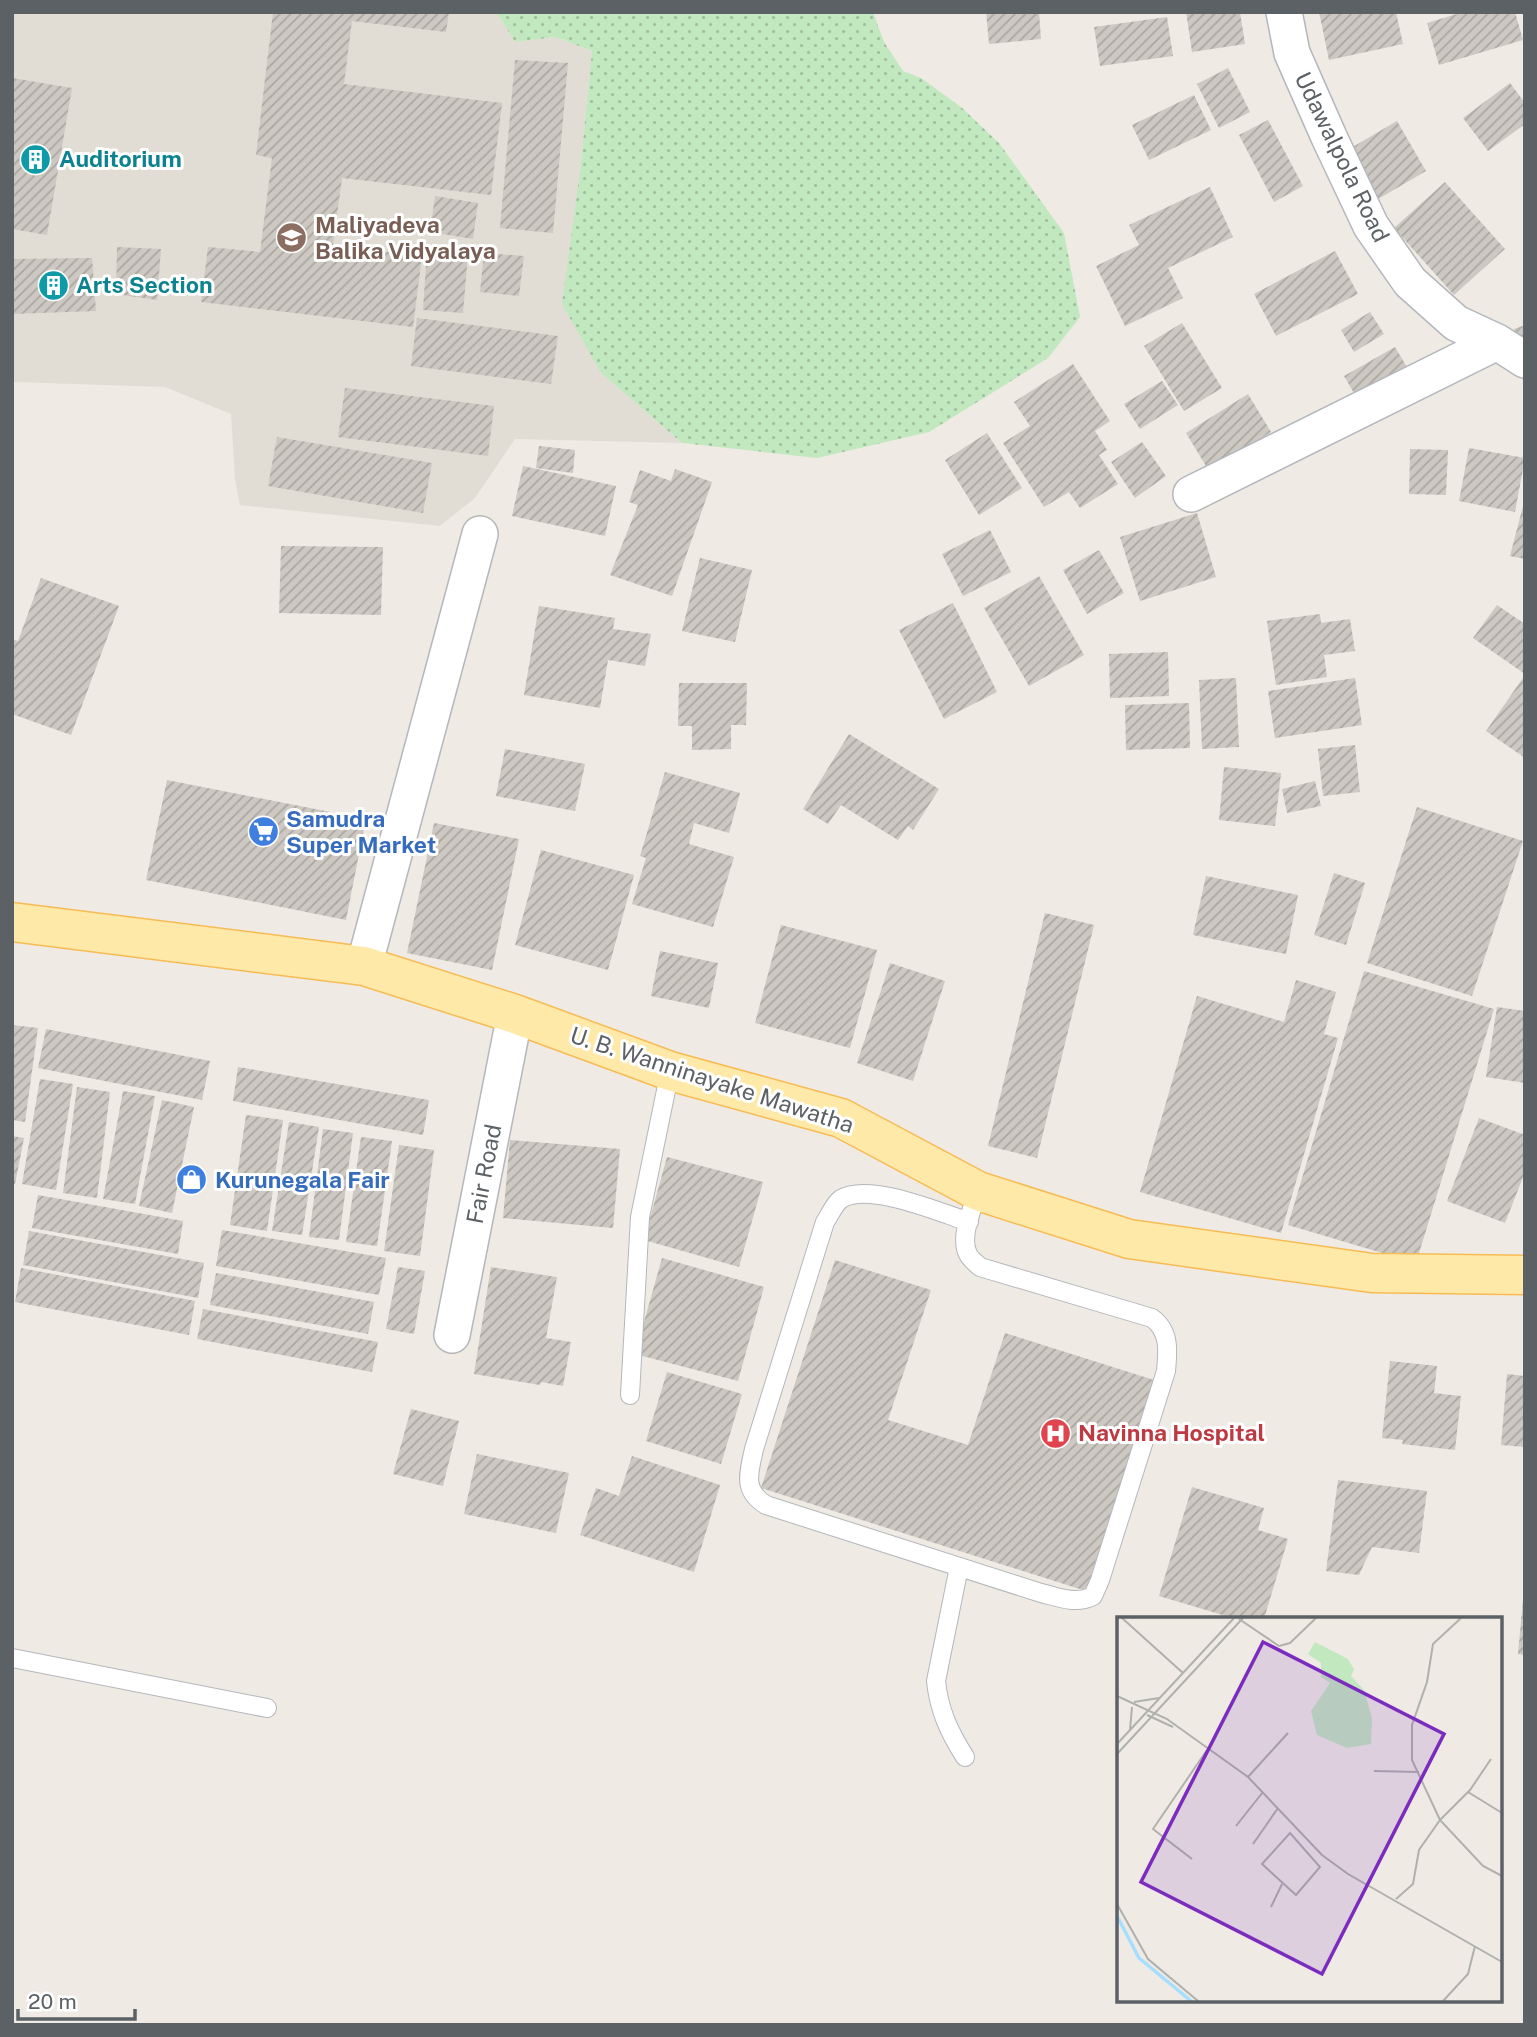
<svg xmlns="http://www.w3.org/2000/svg" width="1537" height="2037" viewBox="0 0 1537 2037" font-family="'Public Sans',sans-serif">
	<defs>
		<pattern id="park-dots" width="8" height="8" patternUnits="userSpaceOnUse" patternTransform="scale(1.75)"><rect width="8" height="8" fill="#c2e8bf"/><path d="M2 2h.1M6 6h.1" fill="none" stroke="#a1bf9f" stroke-width="1.8" stroke-linecap="round"/></pattern>
		<pattern id="building-hatch" width="6" height="6" patternUnits="userSpaceOnUse" patternTransform="scale(1.75)"><rect width="6" height="6" fill="#cdc8c2"/><path d="M-1 1l2-2M0 6l6-6M5 7l2-2" fill="none" stroke="#aaa6a1"/></pattern>
	</defs>
	<rect width="100%" height="100%" fill="#efebe4"/>
	<!-- education -->
	<path fill="#e1ddd4" d="M12 12H496L515 42 556 37 592 51 580 172 601 373 682 443 515 439 475 498 440 526 240 505 235 479 231 414 165 387 12 382Z"/>
	<!-- park -->
	<path fill="url(#park-dots)" d="M496 12H873L884 42 903 71 921 78 961 107 999 143 1064 233 1080 317 1048 358 929 432 817 458 682 443 601 373 562 304 580 172 592 51 556 37 515 42Z"/>
	<!-- building -->
	<path fill="url(#building-hatch)" d="M273 12H449L446 32 352 21 344 84 502 103 491 195 342 178 333 245 422 256 413 327 201 302 208 247 260 252 272 158 256 155Z
		M986 12H1039L1041 39 989 44Z
		M1186 12H1240L1245 44 1192 52Z
		M1319 12H1396L1403 44 1329 60Z
		M1463 12H1515L1523 40 1439 65 1427 23Z
		M1167 17 1173 56 1100 66 1094 27Z
		M515 60 568 63 553 233 500 228Z
		M1228 68 1250 112 1219 128 1197 84Z
		M12 78 72 88 47 235 12 229Z
		M1510 83 1525 103V124L1488 151 1463 118Z
		M1194 95 1211 130 1149 160 1132 125Z
		M1268 120 1303 186 1274 202 1239 135Z
		M1397 121 1426 171 1368 205 1339 155Z
		M1445 182 1505 249 1454 295 1394 228Z
		M1210 187 1233 237 1168 268 1183 298 1125 326 1096 266 1139 245 1129 225Z
		M435 196 478 203 473 239 430 232Z
		M117 247 161 249 157 300 116 294Z
		M427 251 468 254 463 313 423 310Z
		M1335 251 1358 294 1276 336 1254 294Z
		M484 253 524 256 519 296 480 292Z
		M92 258 96 311 12 314V259Z
		M1370 312 1384 334 1354 352 1341 330Z
		M417 318 558 336 551 384 411 366Z
		M1182 323 1222 388 1184 411 1144 346Z
		M1525 325V353L1521 354 1514 329Z
		M1395 347 1413 377 1362 407 1344 376Z
		M1073 364 1110 421 1095 431 1107 450 1099 455 1118 484 1080 508 1069 492 1044 507 1003 443 1030 426 1014 402Z
		M1162 381 1178 405 1140 429 1124 404Z
		M345 388 494 406 488 456 338 437Z
		M1248 394 1271 432 1209 471 1186 433Z
		M987 433 1022 488 979 515 945 460Z
		M277 437 432 463 423 513 268 486Z
		M1142 442 1166 476 1135 498 1111 462Z
		M539 446 575 450 573 473 536 468Z
		M1469 448 1525 458 1515 512 1459 501Z
		M1410 449 1448 450 1446 495 1409 494Z
		M523 466 616 486 605 536 512 516Z
		M675 469 712 482 672 596 610 575 638 505 629 502 640 470 671 481Z
		M1524 502H1525V559L1510 556Z
		M1197 513 1216 577 1140 601 1120 537Z
		M990 530 1011 572 963 596 942 554Z
		M281 546 383 547 381 615 279 613Z
		M1099 550 1124 593 1087 614 1063 570Z
		M700 558 752 570 735 642 682 631Z
		M1039 576 1084 655 1029 686 984 608Z
		M41 578 119 606 71 735 12 714V639L18 641Z
		M953 603 997 692 944 719 899 630Z
		M1497 605 1525 624V674L1473 638Z
		M539 606 615 618 613 629 651 634 645 666 608 660 600 708 524 695Z
		M1320 614 1321 623 1350 619 1355 651 1324 655 1327 677 1276 685 1267 621Z
		M1168 652 1169 696 1110 698 1109 654Z
		M1525 675V758L1486 731Z
		M1236 678 1239 747 1202 749 1199 680Z
		M1355 678 1362 725 1275 738 1268 691Z
		M679 683H747L746 725H731V749L692 750V726H678Z
		M1189 703 1190 748 1126 750 1125 705Z
		M849 734 939 789 913 830 908 826 898 840 841 805 828 824 803 809Z
		M1355 745 1360 792 1323 796 1318 749Z
		M505 749 585 764 575 811 496 796Z
		M1224 767 1281 773 1275 826 1219 820Z
		M665 772 740 793 729 833 694 823 689 844 734 857 713 927 632 904 646 858 640 856Z
		M167 780 366 819 346 920 146 880Z
		M1315 781 1321 806 1287 813 1282 789Z
		M1417 807 1523 841 1472 996 1367 963Z
		M434 823 519 839 492 970 407 953Z
		M541 850 634 875 608 970 515 945Z
		M1334 873 1365 883 1346 945 1314 935Z
		M1206 876 1298 895 1286 954 1193 935Z
		M1045 913 1094 925 1037 1158 988 1146Z
		M781 925 877 950 850 1048 755 1023Z
		M660 951 718 963 709 1008 651 996Z
		M890 963 945 981 913 1081 857 1063Z
		M1364 971 1494 1009 1416 1263 1288 1225Z
		M1296 980 1336 992 1324 1034 1338 1038 1281 1233 1140 1192 1197 996 1284 1022Z
		M1497 1007 1525 1011V1083L1486 1077Z
		M12 1025 38 1028 25 1122 12 1120Z
		M46 1029 210 1061 202 1100 38 1068Z
		M238 1067 429 1100 423 1135 233 1101Z
		M40 1079 73 1084 56 1190 22 1184Z
		M77 1087 110 1092 97 1198 63 1193Z
		M123 1091 155 1096 135 1204 103 1199Z
		M162 1100 194 1107 172 1213 139 1206Z
		M246 1115 283 1120 267 1231 230 1225Z
		M1479 1118 1525 1135V1172L1505 1223 1447 1201Z
		M289 1122 319 1127 302 1235 272 1231Z
		M323 1129 353 1133 339 1240 309 1237Z
		M12 1136 24 1138 15 1184H12Z
		M361 1137 392 1141 377 1246 346 1242Z
		M510 1140 620 1149 613 1228 503 1218Z
		M399 1145 434 1150 420 1256 384 1251Z
		M667 1157 763 1182 739 1267 644 1240Z
		M38 1195 183 1221 178 1254 32 1228Z
		M222 1230 386 1258 379 1295 216 1266Z
		M29 1231 204 1263 198 1298 23 1265Z
		M662 1258 764 1287 738 1381 635 1354Z
		M835 1260 931 1290 888 1420 968 1445 1005 1333 1154 1380 1086 1591 761 1488Z
		M398 1267 425 1271 414 1334 386 1329Z
		M491 1267 557 1277 546 1338 571 1342 563 1386 541 1382 540 1385 474 1374Z
		M21 1268 195 1301 189 1335 15 1302Z
		M216 1273 374 1302 368 1334 210 1305Z
		M203 1309 378 1342 372 1372 197 1339Z
		M1390 1361 1437 1366 1434 1393 1461 1396 1455 1450 1402 1444 1403 1440 1382 1438Z
		M667 1372 742 1394 721 1464 646 1441Z
		M1507 1374 1525 1376V1447L1501 1445Z
		M411 1409 459 1421 443 1486 393 1474Z
		M477 1454 569 1473 556 1533 464 1514Z
		M632 1456 720 1485 694 1572 580 1535 596 1488 619 1496Z
		M1338 1480 1427 1491 1419 1553 1372 1547 1359 1575 1326 1571Z
		M1192 1487 1264 1508 1258 1530 1288 1539 1264 1619H1236L1159 1596Z
		M1523 1599H1525V1655L1518 1654Z"/>
	<g fill="none" stroke-linecap="round" stroke-linejoin="round">
		<defs>
			<path id="lane" d="M969 1222C939 1212 869 1182 841 1199 834 1204 830 1215 825 1222L754 1449C749 1473 742 1490 766 1505L1041 1593C1058 1597 1076 1605 1093 1596L1100 1580 1166 1371C1168 1351 1170 1331 1152 1318L980 1267C976 1263 970 1259 968 1254 959 1237 973 1208 978 1191
				M630 1395 640 1217 670 1071
				M959 1567 936 1681C939 1710 949 1732 965 1757
				M12 1658 267 1708"/>
			<path id="street" d="M1284 12 1292 53 1329 137 1371 226 1410 282 1456 323 1497 342 1525 360
				M1191 494 1497 342
				M364 966 480 534
				M452 1335 515 1014"/>
			<path id="primary" d="M12 922 364 966 515 1014 670 1071 841 1118 978 1191 1129 1239 1372 1273 1525 1275"/>
		</defs>
		<!-- lane casing -->
		<use href="#lane" stroke="#b4b7bb" stroke-width="20"/>
		<!-- street casing -->
		<use href="#street" stroke="#b4b7bb" stroke-width="38"/>
		<!-- primary casing -->
		<use href="#primary" stroke="#f8bb54" stroke-width="41"/>
		<!-- lane -->
		<use href="#lane" stroke="#fff" stroke-width="18"/>
		<!-- street -->
		<use href="#street" stroke="#fff" stroke-width="35"/>
		<!-- primary -->
		<use href="#primary" stroke="#ffe9a9" stroke-width="38"/>
	</g>
	<!-- icons -->
	<defs>
		<symbol id="building-disc" viewBox="-11 -11 22 22"><circle r="9.5" fill="#0f9aa8" stroke="#fff"/><path d="M-4-6H4V6H1V3H-1V6H-4ZM-2.5-4.3h1.7v1.8h-1.7ZM.8-4.3h1.7v1.8H.8ZM-2.5-1h1.7V.8h-1.7ZM.8-1h1.7V.8H.8Z" fill="#fff"/></symbol>
		<symbol id="school-disc" viewBox="-11 -11 22 22"><circle r="9.5" fill="#8d6e63" stroke="#fff"/><path d="M0-5L7-2L0 1L-7-2ZM-4 1L0 2.5L4 1V4Q0 6-4 4Z" fill="#fff"/></symbol>
		<symbol id="supermarket-disc" viewBox="-11 -11 22 22"><circle r="9.5" fill="#3f7fe0" stroke="#fff"/><path d="M-6-5.5h2.5l.6 2H6L4.5 2H-2.5L-4.4-4H-6ZM-1.5 3.2a1.3 1.3 0 1 0 .1 0ZM3 3.2a1.3 1.3 0 1 0 .1 0Z" fill="#fff"/></symbol>
		<symbol id="shop-disc" viewBox="-11 -11 22 22"><circle r="9.5" fill="#3f7fe0" stroke="#fff"/><path d="M-5-2.5h2.3a2.7 3.5 0 0 1 5.4 0H5L5.5 6h-11ZM-1.5-2.5h3a1.5 2.3 0 0 0-3 0Z" fill="#fff"/></symbol>
		<symbol id="hospital-disc" viewBox="-11 -11 22 22"><circle r="9.5" fill="#e0444e" stroke="#fff"/><path d="M-5-5h3v3.5h4V-5h3V5h-3V1.5h-4V5h-3Z" fill="#fff"/></symbol>
	</defs>
	<g fill-rule="evenodd">
		<use href="#building-disc" x="18" y="142" width="35" height="35"/>
		<use href="#school-disc" x="274" y="220" width="35" height="35"/>
		<use href="#building-disc" x="36" y="268" width="35" height="35"/>
		<use href="#supermarket-disc" x="246" y="814" width="35" height="35"/>
		<use href="#shop-disc" x="174" y="1162" width="35" height="35"/>
		<use href="#hospital-disc" x="1038" y="1416" width="35" height="35"/>
	</g>
	<g text-anchor="middle" stroke-width="6" stroke-linejoin="round" paint-order="stroke">
		<!-- street labels -->
		<g font-size="23" fill="#5c6165" stroke="#fff">
			<text transform="translate(1342 157) rotate(64)" y="8">Udawalpola Road</text>
			<text transform="translate(712 1080) rotate(18)" y="8">U. B. Wanninayake Mawatha</text>
			<text transform="translate(484 1174) rotate(-79)" y="8">Fair Road</text>
		</g>
		<!-- culture labels -->
		<g font-size="23" font-weight="bold" fill="#0d838f" stroke="#fff" text-anchor="start">
			<text x="59" y="167">Auditorium</text>
			<text x="76" y="293">Arts Section</text>
		</g>
		<!-- education labels -->
		<g font-size="23" font-weight="bold" fill="#785e54" stroke="#fff" text-anchor="start">
			<text x="315" y="233">Maliyadeva<tspan x="315" dy="26">Balika Vidyalaya</tspan></text>
		</g>
		<!-- shop labels -->
		<g font-size="23" font-weight="bold" fill="#366cbe" stroke="#fff" text-anchor="start">
			<text x="286" y="827">Samudra<tspan x="286" dy="26">Super Market</tspan></text>
			<text x="215" y="1188">Kurunegala Fair</text>
		</g>
		<!-- health labels -->
		<g font-size="23" font-weight="bold" fill="#be3a42" stroke="#fff" text-anchor="start">
			<text x="1078" y="1441">Navinna Hospital</text>
		</g>
	</g>
	<!-- overview -->
	<g transform="translate(1117 1617)">
		<rect width="385" height="385" fill="#efebe4"/>
		<path d="M198 25 231 42 237 52 234 59 247 73 255 101 254 127 230 131 200 118 194 94 213 66 204 60V46L191 37Z" fill="#c2e8bf"/>
		<path fill="none" stroke="#a4dfff" stroke-width="3.5" d="M0 299 22 341 74 384"/>
		<path fill="none" stroke="#b0b0ad" stroke-width="2" d="M5 1 66 56M122 2 162 29 173 26 199 1M0 79 50 102 131 160 205 238 231 257 385 345M17 85 42 81M30 98 56 110M13 113 15 90M0 127 117 1M0 137 126 1M374 142 353 173 323 203 366 249 385 259M257 154 302 155M131 160 171 116M351 175 385 196M119 209 146 175M173 216 203 250 179 278 145 247ZM136 227 161 191M75 242 36 212 90 133M279 282 296 267 302 233 323 203 295 143V108L310 65 316 27 344 1M0 287 31 342 81 384M154 290 165 267M326 384 351 357 358 329"/>
		<path fill="#7b2cbf" fill-opacity="0.15" stroke="#7b2cbf" stroke-width="3.5" d="M146 25 327 117 205 357 24 265Z"/>
		<rect width="385" height="385" fill="none" stroke="#5c6165" stroke-width="3.5"/>
	</g>
	<!-- border -->
	<rect width="1537" height="2037" fill="none" stroke="#5c6165" stroke-width="28"/>
	<!-- scale -->
	<path d="M18 2009v10h117v-10" fill="none" stroke="#5c6165" stroke-width="3.5"/>
	<text x="28" y="2009" font-size="21" fill="#5c6165" stroke="#ffffff" stroke-width="5" paint-order="stroke">20 m</text>
</svg>
